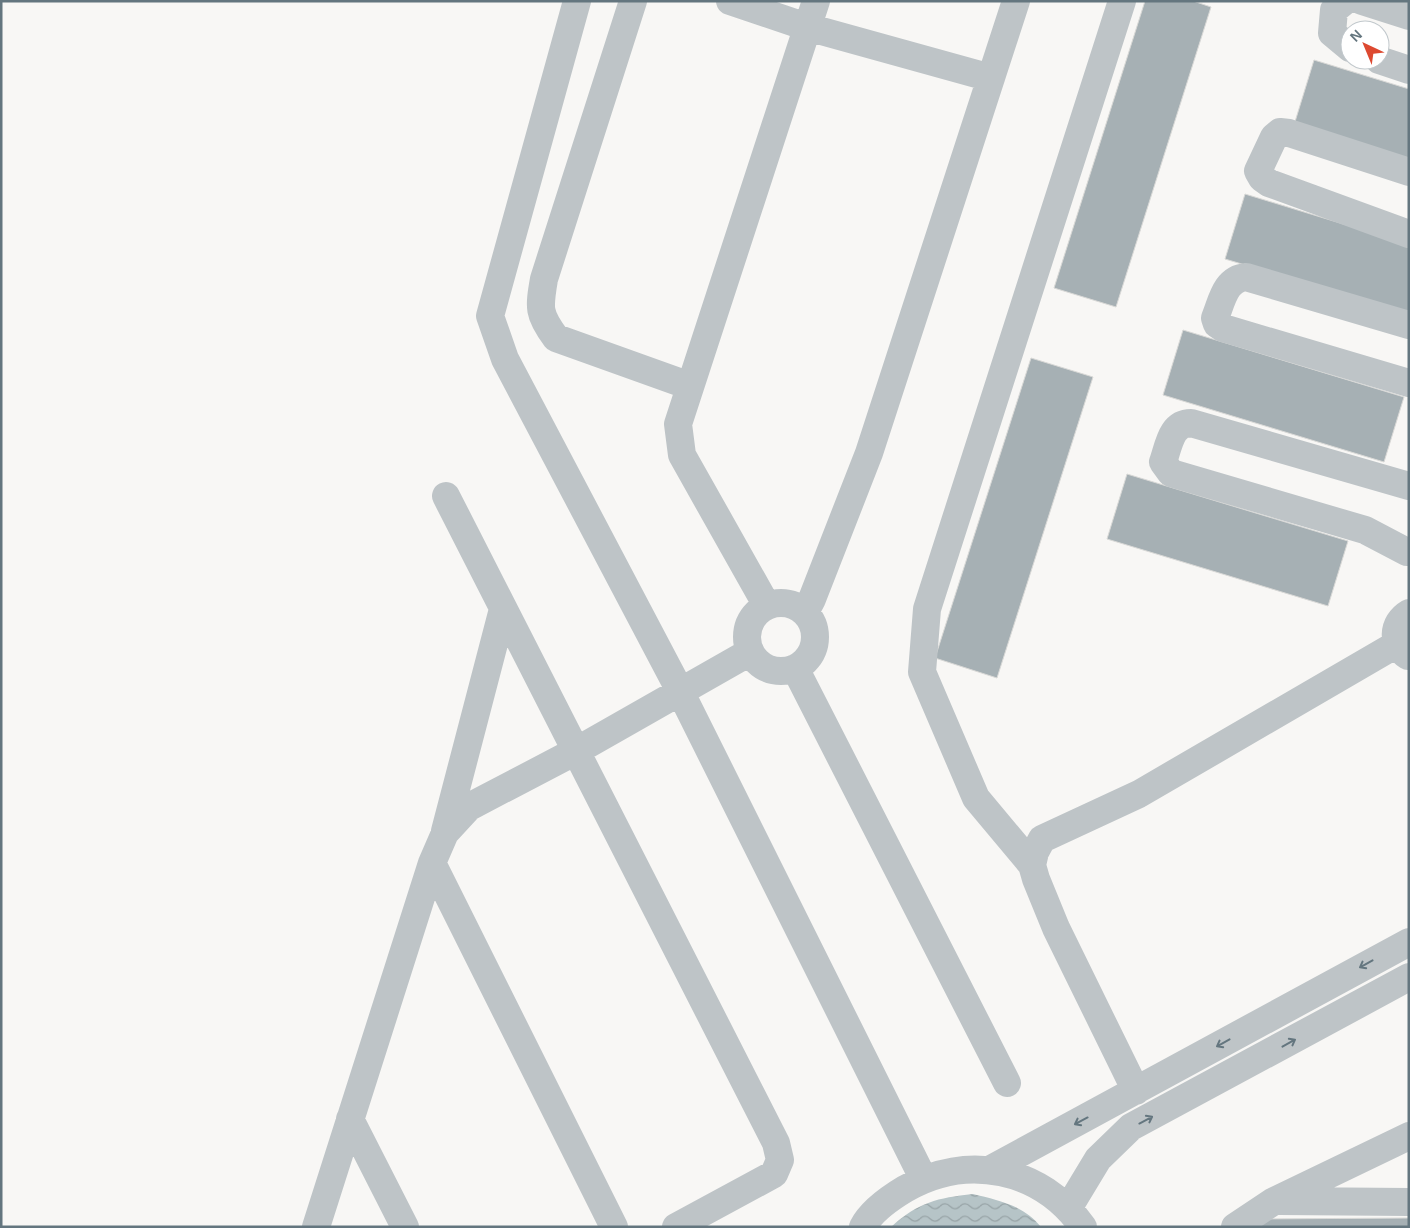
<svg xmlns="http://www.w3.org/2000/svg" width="1410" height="1228" viewBox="0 0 1410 1228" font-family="Arial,sans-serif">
	<defs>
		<pattern id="water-waves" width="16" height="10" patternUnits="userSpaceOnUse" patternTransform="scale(1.25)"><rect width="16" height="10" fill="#b6c4c7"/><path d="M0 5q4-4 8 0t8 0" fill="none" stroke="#98a4a7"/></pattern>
	</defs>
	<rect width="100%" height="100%" fill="#f8f7f5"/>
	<!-- water -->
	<path fill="url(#water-waves)" d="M973 1194C998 1200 1025 1206 1041 1227H891C919 1202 937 1198 973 1194Z"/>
	<!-- building -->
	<path fill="#a6b0b4" stroke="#d9d9d7" d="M1145 1H1193L1211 7 1116 307 1054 288Z
		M1314 60 1409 89V159L1294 125Z
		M1245 194 1409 244V314L1225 259Z
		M1183 330 1404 397 1384 462 1163 395Z
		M1031 358 1093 377 997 678 935 658Z
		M1127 474 1348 541 1328 606 1107 539Z
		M1409 1218V1227H1254V1219Z"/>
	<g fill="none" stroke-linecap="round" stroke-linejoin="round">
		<!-- minor -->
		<path stroke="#bec4c7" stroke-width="28" d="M577 1 490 316 505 359 680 691 923 1178
			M633 1 544 279C539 308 538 314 556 338L690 386
			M730 1 807 27 991 78
			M1345 1 1334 10 1332 33 1350 48
			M1362 1 1409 16
			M1379 60 1409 70
			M1409 172 1289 133 1280 132 1274 137 1258 171 1262 178 1269 183 1409 234
			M1409 325 1246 277C1225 279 1222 301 1215 318L1217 324 1223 328 1409 383
			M446 496 776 1143 780 1160 774 1174 676 1227
			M1407 552 1365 530 1171 473 1163 462C1169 445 1171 423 1191 423L1409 486
			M747 637a34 34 0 1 1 68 0a34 34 0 1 1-68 0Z
			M767 606 682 455 678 424 816 1
			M805 612 812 599 869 453 1016 1
			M1408 656C1391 645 1392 623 1409 613
			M795 668 1007 1083
			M445 831 503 609
			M432 863 614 1227
			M1032 865 976 798 922 672 927 609 1122 1
			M1136 1091 1056 928 1036 879 1032 865 1035 852 1042 839 1139 794 1397 644
			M350 1119 405 1227
			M991 1169 1409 942
			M1280 1201 1409 1202
			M1069 1207 1098 1159 1131 1127 1409 977
			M316 1227 432 863 445 833 469 807 576 751 750 652
			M863 1227C871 1211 890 1198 905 1189 967 1153 1041 1168 1083 1227
			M1235 1227 1274 1201 1409 1136"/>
	</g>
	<!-- one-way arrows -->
	<defs><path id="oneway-shaft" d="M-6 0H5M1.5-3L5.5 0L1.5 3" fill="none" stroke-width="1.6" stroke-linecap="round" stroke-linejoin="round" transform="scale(1.25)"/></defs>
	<g stroke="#64767f">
		<use href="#oneway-shaft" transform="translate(1366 964) rotate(151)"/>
		<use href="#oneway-shaft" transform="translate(1223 1043) rotate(151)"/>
		<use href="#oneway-shaft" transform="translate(1289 1043) rotate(-29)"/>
		<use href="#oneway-shaft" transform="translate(1146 1120) rotate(-28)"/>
		<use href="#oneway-shaft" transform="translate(1081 1121) rotate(152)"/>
	</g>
	<!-- border -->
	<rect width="1410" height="1228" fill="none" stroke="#64767f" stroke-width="5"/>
	<!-- north arrow -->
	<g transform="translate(1365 45) rotate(316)"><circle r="24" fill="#ffffff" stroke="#c1c8cc"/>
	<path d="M0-4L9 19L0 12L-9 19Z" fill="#dd4930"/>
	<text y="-8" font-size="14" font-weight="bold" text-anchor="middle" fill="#64767f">N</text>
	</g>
</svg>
